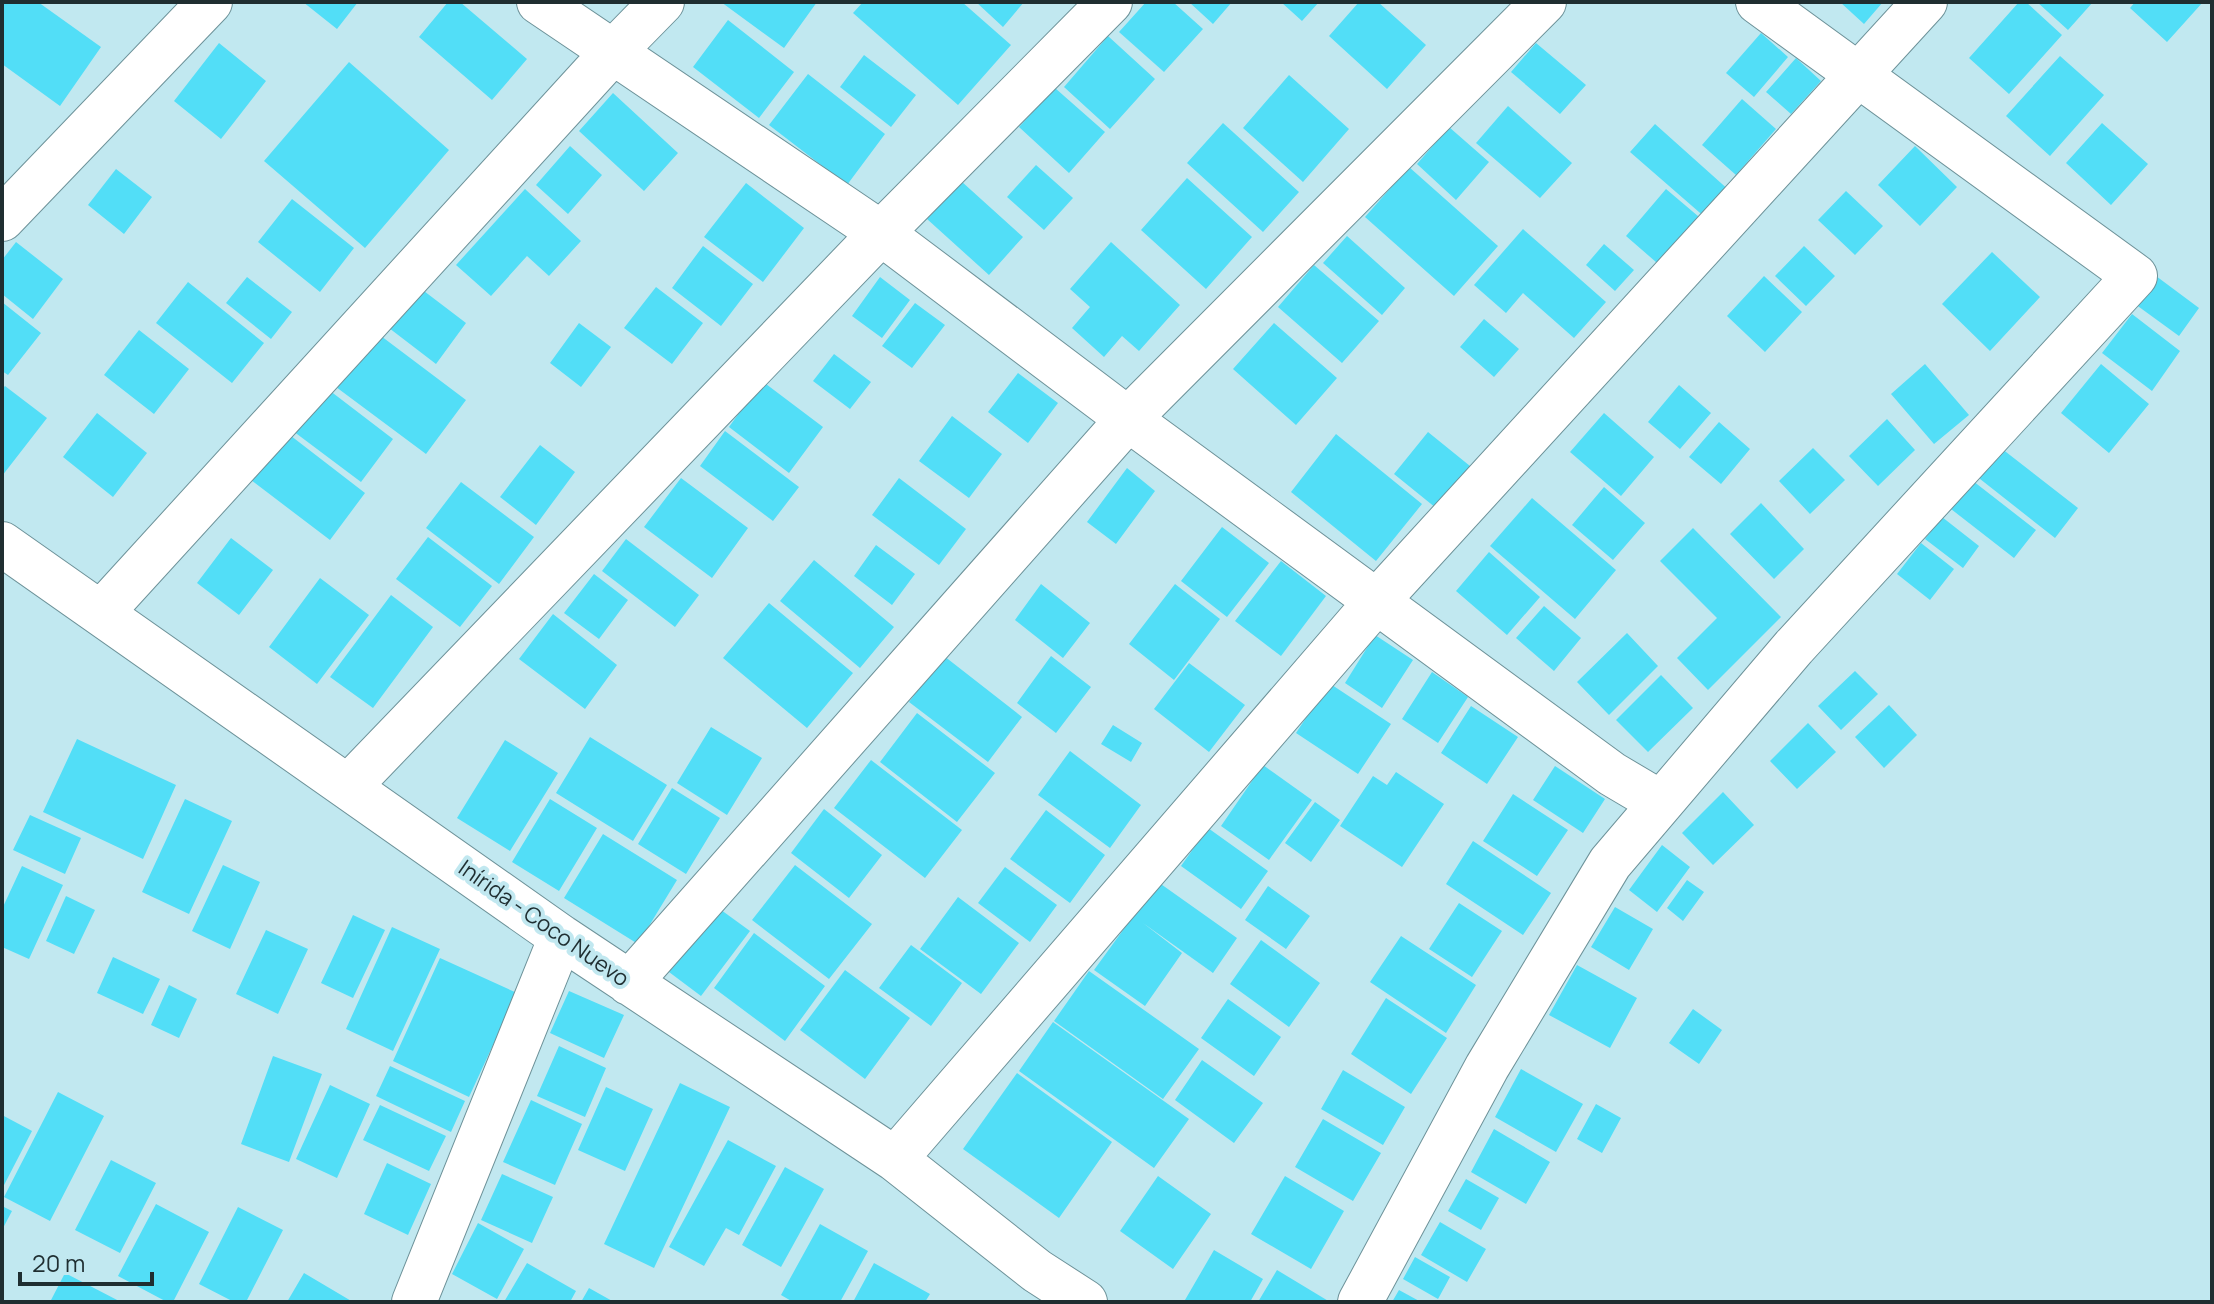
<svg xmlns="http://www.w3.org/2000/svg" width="2214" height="1304" viewBox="0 0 2214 1304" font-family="Manrope,sans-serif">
	<rect width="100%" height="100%" fill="#c1e8f0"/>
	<!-- building -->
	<path fill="#52def7" d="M2 2H38L101 47 60 106 2 64Z
		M303 2H358L337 29Z
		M448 2H460L527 59 492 100 419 37Z
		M721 2H817L784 48Z
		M863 2H962L1011 45 958 105 853 13Z
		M976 2H1024L1003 27Z
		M1146 2H1173L1203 29 1164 72 1119 32Z
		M1189 2H1232L1213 24Z
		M1281 2H1319L1302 21Z
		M1359 2H1378L1426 45 1387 89 1329 36Z
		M1840 2H1883L1864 24Z
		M2019 2H2026L2062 35 2009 94 1969 58Z
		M2037 2H2093L2068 30Z
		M2135 2H2203L2167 42 2130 8Z
		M728 20 794 72 759 118 693 67Z
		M1761 33 1788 57 1754 97 1726 73Z
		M1108 36 1155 79 1110 129 1064 87Z
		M219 43 266 81 221 139 174 101Z
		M1536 43 1586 85 1560 114 1511 72Z
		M864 55 916 95 891 127 840 87Z
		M2060 56 2104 95 2050 156 2006 116Z
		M1796 58 1821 81 1791 114 1766 92Z
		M349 62 449 150 365 248 264 161Z
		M808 74 885 134 847 185 769 125Z
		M1289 75 1349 129 1303 182 1243 128Z
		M1055 88 1105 132 1069 173 1019 127Z
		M613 93 678 153 644 191 579 131Z
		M1742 99 1776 129 1736 175 1702 145Z
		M1508 106 1572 163 1540 198 1476 143Z
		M1223 123 1299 192 1263 232 1187 163Z
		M2102 123 2148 164 2111 205 2066 163Z
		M1655 124 1731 192 1707 219 1630 152Z
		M1449 127 1489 162 1456 200 1417 164Z
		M570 146 602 175 568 214 536 185Z
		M1915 146 1957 187 1920 226 1878 185Z
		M1036 165 1073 198 1044 230 1007 197Z
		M1409 167 1498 246 1454 296 1365 217Z
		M116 169 152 197 124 234 88 205Z
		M1187 178 1252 237 1206 289 1141 230Z
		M961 181 1023 237 989 275 927 219Z
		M746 183 804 228 763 282 704 237Z
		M525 189 581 241 549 276 527 256 491 296 456 265Z
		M1666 189 1705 222 1664 269 1626 236Z
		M1846 191 1883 226 1855 255 1818 220Z
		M292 199 354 248 320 292 258 242Z
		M1523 229 1606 302 1574 338 1523 293 1506 313 1474 285Z
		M1347 236 1405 288 1382 315 1323 263Z
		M16 242 63 279 33 319 2 294V260Z
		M1111 242 1180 305 1139 351 1122 336 1104 357 1072 328 1090 307 1070 289Z
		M1604 244 1634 270 1615 291 1586 265Z
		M703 246 753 284 721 326 672 288Z
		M1804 246 1835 276 1806 306 1775 276Z
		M1992 252 2040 297 1990 351 1942 304Z
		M1314 265 1379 321 1342 363 1278 307Z
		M1764 276 1802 312 1765 352 1727 316Z
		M2156 276 2199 308 2179 336 2135 304Z
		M247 277 292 312 271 339 226 303Z
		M880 277 910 300 882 338 852 316Z
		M188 282 264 343 232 383 156 323Z
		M656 287 703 323 672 364 624 328Z
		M420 288 466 323 436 364 389 328Z
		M2 302 41 333 8 375 2 371Z
		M915 303 945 325 912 368 882 346Z
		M2132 314 2180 351 2152 391 2102 353Z
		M1484 319 1519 349 1494 377 1460 347Z
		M579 323 611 347 581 387 550 363Z
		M1274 323 1337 378 1296 425 1233 369Z
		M139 330 189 369 154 414 104 375Z
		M373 330 466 400 426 454 332 384Z
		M834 354 871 382 850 409 813 381Z
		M1925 364 1969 415 1934 444 1891 394Z
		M2101 364 2149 404 2109 453 2061 413Z
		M1018 373 1058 403 1028 443 988 412Z
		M762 381 823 427 789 473 729 427Z
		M1679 385 1711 413 1680 449 1648 422Z
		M5 386 47 418 2 476V389Z
		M325 387 393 439 361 482 293 431Z
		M97 413 147 453 113 497 63 457Z
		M1604 413 1654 457 1621 496 1570 452Z
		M952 416 1002 454 969 498 919 461Z
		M1887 419 1915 450 1878 486 1849 456Z
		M1719 422 1750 449 1721 484 1689 457Z
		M282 429 365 493 330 540 247 477Z
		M725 431 799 487 773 521 700 466Z
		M1428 432 1470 466 1436 508 1394 474Z
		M1336 434 1422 504 1376 561 1291 492Z
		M540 445 575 472 536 525 500 497Z
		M1997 445 2078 508 2055 538 1975 475Z
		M1813 448 1845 480 1810 514 1779 481Z
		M1127 468 1155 491 1116 544 1087 522Z
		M681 478 748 528 712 578 644 527Z
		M899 478 966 529 939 565 872 515Z
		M1973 481 2036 530 2014 558 1951 509Z
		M461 482 534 537 499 584 426 528Z
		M1604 487 1645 523 1613 560 1572 525Z
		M1532 498 1616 570 1575 619 1490 546Z
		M1761 503 1804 549 1774 579 1730 534Z
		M1942 517 1979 546 1963 568 1925 539Z
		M1222 527 1269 563 1227 617 1181 581Z
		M1693 528 1781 617 1708 690 1677 658 1717 618 1660 561Z
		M428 537 492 586 460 627 396 579Z
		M231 538 273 570 239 615 197 583Z
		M626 539 699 595 675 627 602 571Z
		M1921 543 1954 569 1930 600 1897 574Z
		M876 545 915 574 892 605 854 576Z
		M1489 552 1540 597 1507 635 1456 591Z
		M814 560 894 627 860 668 780 601Z
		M1281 561 1326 596 1281 656 1235 621Z
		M594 574 628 600 599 639 564 613Z
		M320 578 369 615 317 684 269 647Z
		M1041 584 1090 623 1063 658 1015 620Z
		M1175 584 1220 619 1174 680 1129 644Z
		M391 595 433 627 373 708 330 677Z
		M769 603 853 673 807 728 723 658Z
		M1544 606 1581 638 1554 671 1516 638Z
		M553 614 617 665 585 709 519 659Z
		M1627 633 1658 666 1609 715 1577 682Z
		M1375 635 1413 660 1382 708 1345 683Z
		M944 656 1022 717 988 762 909 702Z
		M1051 656 1091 687 1056 733 1017 703Z
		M1189 663 1245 705 1209 752 1154 709Z
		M1855 671 1878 694 1841 730 1818 706Z
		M1432 672 1468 697 1438 743 1402 719Z
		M1661 675 1693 708 1648 752 1616 720Z
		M1329 683 1391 724 1358 774 1296 733Z
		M1889 705 1917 735 1884 768 1855 737Z
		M1471 706 1518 737 1487 784 1441 753Z
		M917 713 995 773 957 822 880 762Z
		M1808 723 1836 752 1797 789 1770 761Z
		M1113 725 1142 743 1131 762 1101 744Z
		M711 727 762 758 727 815 677 783Z
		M590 737 667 785 633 841 556 793Z
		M77 739 176 785 143 859 43 812Z
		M505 740 558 773 510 851 457 818Z
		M1070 751 1141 805 1110 848 1038 795Z
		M871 760 962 830 925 878 834 808Z
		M1263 765 1312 800 1269 860 1221 826Z
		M1555 766 1605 799 1583 833 1533 800Z
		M1396 772 1444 804 1402 867 1340 826 1373 776 1387 785Z
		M672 788 720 818 686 874 638 844Z
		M1723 792 1754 825 1713 865 1682 833Z
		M1513 794 1568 830 1537 876 1483 841Z
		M185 799 232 821 189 914 142 892Z
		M550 799 597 828 559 891 512 862Z
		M1315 802 1340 820 1311 862 1285 843Z
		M824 809 882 855 849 898 791 853Z
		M1046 810 1105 855 1070 903 1010 859Z
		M30 815 81 838 65 874 13 850Z
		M1208 828 1268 871 1241 909 1181 866Z
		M603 834 677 880 638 944 564 898Z
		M1473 841 1551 893 1523 935 1446 884Z
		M1662 845 1690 867 1657 912 1629 890Z
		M223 865 260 882 230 949 192 931Z
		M795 865 872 924 829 979 752 920Z
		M22 866 63 885 29 959 2 947V909Z
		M1005 867 1057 905 1030 942 978 903Z
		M1687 880 1704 892 1683 921 1667 908Z
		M1158 882 1237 938 1213 973 1143 923 1182 953 1145 1006 1094 970Z
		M1268 886 1310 916 1286 949 1245 920Z
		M66 896 95 910 74 954 46 941Z
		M958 897 1019 943 981 994 920 949Z
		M1459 903 1502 931 1472 977 1429 949Z
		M717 907 750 931 701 996 669 972Z
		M1615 907 1653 929 1629 970 1591 947Z
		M353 915 385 930 353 998 321 983Z
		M392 927 440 949 393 1051 346 1029Z
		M266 930 308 949 278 1014 236 994Z
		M754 933 825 986 785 1041 714 988Z
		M1401 936 1476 985 1446 1033 1370 982Z
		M1261 940 1320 983 1289 1027 1230 984Z
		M911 945 962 983 931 1026 879 988Z
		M113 957 160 979 143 1014 97 993Z
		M440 958 517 993 469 1097 393 1061Z
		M1577 965 1637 998 1610 1048 1549 1015Z
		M845 970 910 1018 865 1079 800 1030Z
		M1089 971 1199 1049 1163 1099 1054 1021Z
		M169 985 197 999 179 1038 151 1025Z
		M569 991 624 1015 604 1058 550 1033Z
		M1386 998 1447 1038 1411 1094 1351 1054Z
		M1228 999 1281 1037 1254 1076 1201 1038Z
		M1693 1009 1722 1030 1699 1064 1669 1043Z
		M1053 1022 1189 1119 1154 1168 1019 1071Z
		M559 1046 606 1068 585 1117 537 1096Z
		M273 1056 322 1074 289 1162 241 1144Z
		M1202 1060 1263 1103 1234 1143 1175 1100Z
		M390 1066 465 1101 451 1132 376 1096Z
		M1521 1069 1583 1104 1556 1152 1495 1117Z
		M1343 1070 1405 1107 1383 1145 1321 1109Z
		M1017 1073 1112 1142 1059 1218 963 1149Z
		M680 1083 730 1107 654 1268 604 1244Z
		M330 1085 370 1104 337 1178 296 1159Z
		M606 1087 653 1109 625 1171 578 1150Z
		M58 1092 104 1116 50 1221 4 1197Z
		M531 1100 582 1124 555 1185 503 1162Z
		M1596 1104 1621 1118 1602 1153 1577 1139Z
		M380 1105 446 1136 429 1171 363 1140Z
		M2 1115 32 1131 2 1189Z
		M1323 1119 1381 1153 1353 1201 1295 1167Z
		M1494 1129 1550 1162 1526 1204 1471 1172Z
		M728 1140 776 1166 739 1235 726 1228 704 1266 669 1247Z
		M111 1160 156 1183 120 1253 75 1230Z
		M387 1163 431 1184 408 1235 364 1214Z
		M785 1167 824 1189 781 1267 742 1245Z
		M502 1174 553 1197 532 1243 481 1220Z
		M1158 1176 1211 1214 1173 1269 1120 1231Z
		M1285 1176 1344 1211 1311 1269 1251 1234Z
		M1466 1179 1499 1198 1481 1230 1448 1211Z
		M156 1204 209 1232 173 1302H167L118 1276Z
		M2 1206 12 1211 2 1230Z
		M238 1207 283 1230 246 1302H234L199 1284Z
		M1440 1222 1486 1249 1467 1282 1421 1255Z
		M478 1223 524 1249 497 1299 452 1274Z
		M820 1224 868 1251 840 1302H793L781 1295Z
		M1214 1250 1263 1279 1250 1302H1187L1185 1300Z
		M1415 1257 1450 1277 1438 1299 1403 1279Z
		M527 1263 576 1291 570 1302H504Z
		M874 1263 930 1294 925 1302H853Z
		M1277 1270 1330 1302H1258Z
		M65 1273 121 1302H50Z
		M304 1273 353 1302H287Z
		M589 1288 614 1302H581Z
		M1399 1290 1421 1302H1392Z"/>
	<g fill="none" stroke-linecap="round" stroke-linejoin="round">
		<defs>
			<path id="minor" d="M539 2 881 233 1128 419 1612 774 1661 803
				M2 219 210 2
				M2 544 561 937 895 1159 1037 1271 1085 1302
				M101 613 613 52 662 2
				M348 787 881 233 1110 2
				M629 983 1128 419 1544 2
				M895 1159 1377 601 1925 2
				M414 1302 561 937
				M1360 1302 1487 1067 1610 863 1794 647 2135 276 1758 2"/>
		</defs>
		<!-- minor casing -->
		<use href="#minor" stroke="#6d9299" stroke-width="46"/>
		<!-- minor -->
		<use href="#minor" stroke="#fff" stroke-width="44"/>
	</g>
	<g text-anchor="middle" stroke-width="8" stroke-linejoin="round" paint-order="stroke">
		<!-- street labels -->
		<g font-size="22" fill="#1f2e31" stroke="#c1e8f0">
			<text transform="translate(544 923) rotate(35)" y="8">Inírida - Coco Nuevo</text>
		</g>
	</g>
	<!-- border -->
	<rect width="2214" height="1304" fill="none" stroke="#1f2e31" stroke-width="8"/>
	<!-- scale -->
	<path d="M20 1272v12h132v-12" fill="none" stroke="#1f2e31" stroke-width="4"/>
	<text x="32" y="1272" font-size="24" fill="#1f2e31" stroke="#c1e8f0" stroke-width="6" paint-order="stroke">20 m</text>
</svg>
